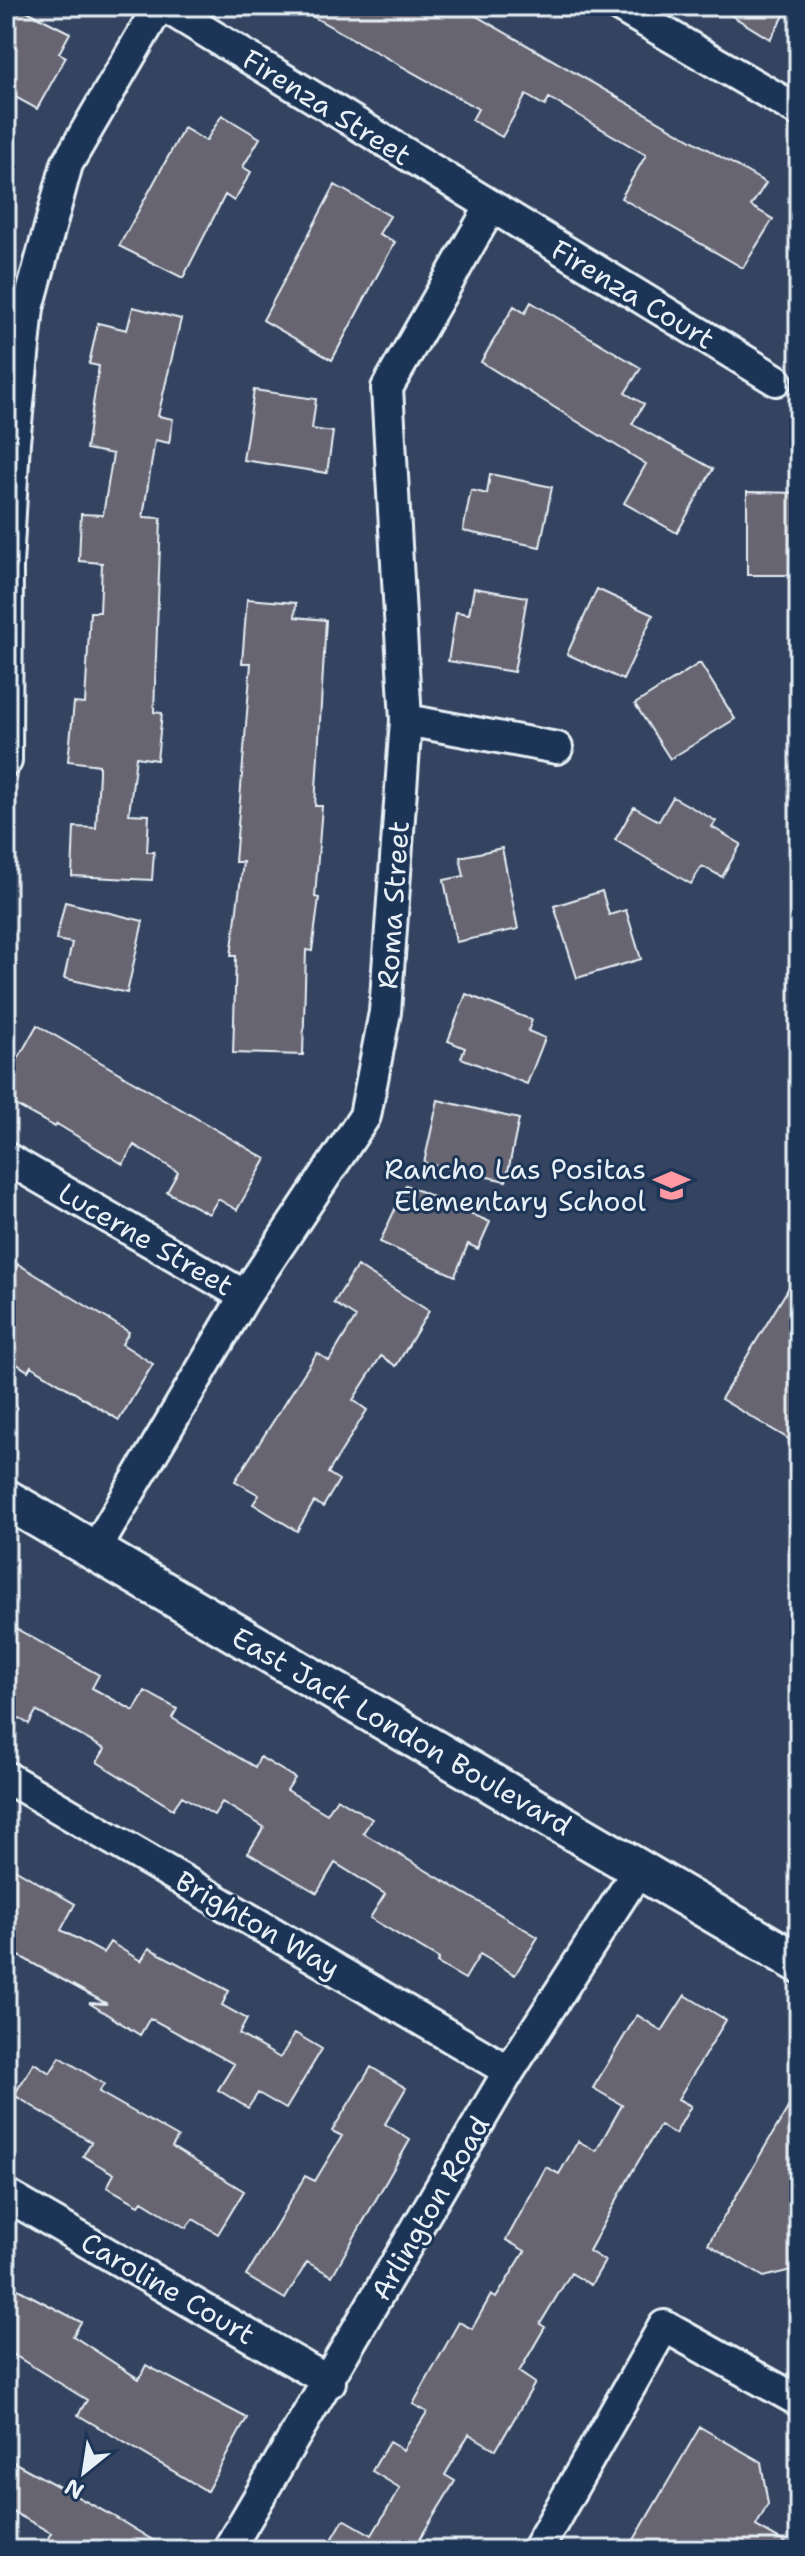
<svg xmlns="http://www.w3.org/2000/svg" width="805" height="2556" viewBox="0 0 805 2556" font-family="'Shantell Sans',sans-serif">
	<rect width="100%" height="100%" fill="#34435f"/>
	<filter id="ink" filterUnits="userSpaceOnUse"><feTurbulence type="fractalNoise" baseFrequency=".0125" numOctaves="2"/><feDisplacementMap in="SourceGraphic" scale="16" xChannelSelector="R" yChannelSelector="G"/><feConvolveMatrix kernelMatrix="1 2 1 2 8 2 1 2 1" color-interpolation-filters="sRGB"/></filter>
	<g filter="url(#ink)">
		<!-- building -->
		<path fill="#686572" stroke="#e8f1f8" stroke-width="2" d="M17 6 70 33 59 53 66 57 37 109 6 92V26Z
			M294 6H477L473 14 766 183 751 206 773 219 743 268 621 198 646 155 549 98 545 106 526 95 502 137 472 120 478 109Z
			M716 6H790L770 39Z
			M222 115 260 138 243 167 251 172 234 201 225 195 183 278 119 246 184 128 206 141Z
			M335 185 390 216 379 234 395 242 332 360 263 320Z
			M531 302 641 368 625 393 644 404 632 424 713 469 677 533 624 503 646 464 481 362 514 306 525 313Z
			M133 307 181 319 158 416 173 419 169 443 155 440 143 517 161 518 154 712 162 713 157 760 136 757 129 814 149 815 147 852H154L152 880 72 876 74 827 96 828 99 773V765L68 761 74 703 85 704 90 612H100L102 563 79 561 81 514 103 515 113 454 86 449 99 366 89 364 98 323 127 330Z
			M254 390 316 399 312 429 333 432 327 473 243 460Z
			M490 474 552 487 540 547 463 531 471 490 487 494Z
			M747 492 799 493V575H747Z
			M474 588 527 597 514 672 448 661 456 612 469 614Z
			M597 589 653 615 623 680 567 654Z
			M247 599 296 603 295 617 326 620 315 806H322L315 897 319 898 312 951 306 950 303 1055 233 1053 236 956H231L243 862H235L251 663H242Z
			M700 663 735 719 670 759 635 704Z
			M673 797 716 821 712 827 741 844 722 877 702 866 691 884 615 840 634 807 659 821Z
			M502 848 518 929 456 942 444 880 464 876 460 857Z
			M602 891 609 915 626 910 641 959 577 978 554 906Z
			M65 902 143 921 127 993 64 978 72 943 56 940Z
			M466 994 532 1020 528 1031 545 1038 527 1084 461 1058 465 1048 448 1041Z
			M37 1025 266 1159 237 1210 218 1199 209 1214 167 1192 178 1172 134 1145 123 1164 57 1124 55 1127 6 1100V1080Z
			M438 1100 519 1119 506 1181 424 1163Z
			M406 1185 490 1222 478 1249 468 1244 455 1276 380 1242Z
			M18 1264 129 1332 122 1344 153 1364 119 1420 31 1366 28 1371 6 1357V1284Z
			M357 1266 429 1311 396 1366 381 1356 353 1400 367 1410 328 1473 339 1480 323 1507 314 1502 297 1531 253 1504 259 1495 235 1481 317 1353 329 1361 356 1317 334 1303Z
			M799 1271V1445L721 1399Z
			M6 1623 99 1675 92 1688 134 1711 145 1691 177 1709 172 1718 255 1767 260 1757 295 1778 287 1790 327 1814 337 1798 372 1819 363 1833 538 1937 515 1975 480 1954 465 1979 437 1963 439 1959 370 1918 385 1894 335 1863 317 1893 248 1853 264 1827 222 1802 214 1815 182 1796 173 1809 97 1762 105 1749 36 1711 29 1724 6 1711Z
			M6 1864 75 1904 61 1930 103 1953 110 1942 141 1961 149 1948 229 1991 222 2005 247 2019 239 2034 280 2058 295 2033 322 2049 286 2109 258 2093 248 2108 218 2090 234 2064 150 2018 140 2035 89 2003 107 2004 12 1952 18 1942 6 1935Z
			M685 1995 726 2020 678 2099 691 2106 675 2134 660 2125 632 2172 589 2251 605 2261 591 2285 571 2273 540 2324 545 2327 519 2372 535 2383 496 2450 469 2434 445 2475 455 2481 413 2550H326L344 2519 372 2535 400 2488 372 2471 389 2442 403 2450 427 2412 413 2404 459 2322 472 2329 491 2295 496 2298 525 2251 506 2240 546 2167 559 2174 578 2141 596 2151 622 2105 593 2088 637 2015 662 2031Z
			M60 2057 104 2084 99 2092 178 2137 172 2147 244 2191 218 2234 193 2219 186 2228 142 2201 139 2205 107 2187 114 2174 83 2156 91 2142 14 2095 34 2063 50 2073Z
			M371 2067 406 2088 385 2124 410 2140 332 2276 307 2262 285 2299 246 2276 305 2176 315 2181 342 2136 332 2131Z
			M799 2089V2268L764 2277 708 2244Z
			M6 2283 81 2322 73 2336 139 2379 146 2365 247 2418 207 2491 78 2415 87 2400 6 2350Z
			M700 2427 761 2462 768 2504 756 2526 798 2550H628Z
			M6 2458 113 2516 169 2550H41L51 2533 6 2508Z"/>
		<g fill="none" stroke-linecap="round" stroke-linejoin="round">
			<defs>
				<path id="minor" d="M164 6 776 380
					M619 6 799 111
					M406 720 557 748
					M6 761 7 565 14 442 28 308 67 164 159 6
					M6 1158 245 1296
					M94 1552 245 1296 365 1116 385 1012 406 720 387 388 490 208
					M6 1777 509 2071
					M6 2195 330 2382
					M228 2550 509 2071 639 1869
					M537 2550 664 2326 799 2401"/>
				<path id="major" d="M6 1499 799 1963"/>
			</defs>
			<!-- minor casing -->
			<use href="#minor" stroke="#e8f1f8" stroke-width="36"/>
			<!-- major casing -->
			<use href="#major" stroke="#e8f1f8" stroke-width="44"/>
			<!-- minor -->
			<use href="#minor" stroke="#1d3557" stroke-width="30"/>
			<!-- major -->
			<use href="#major" stroke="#1d3557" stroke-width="38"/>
		</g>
	</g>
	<!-- icons -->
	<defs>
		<symbol id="school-bare" viewBox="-9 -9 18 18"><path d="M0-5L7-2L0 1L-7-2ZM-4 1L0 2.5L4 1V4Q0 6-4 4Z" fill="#ff9aa2" stroke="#1d3557" stroke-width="2.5" paint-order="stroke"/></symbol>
	</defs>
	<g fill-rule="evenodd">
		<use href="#school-bare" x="646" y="1160" width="51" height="51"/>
	</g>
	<g text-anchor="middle" stroke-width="6" stroke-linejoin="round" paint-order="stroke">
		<!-- street labels -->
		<g font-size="28" fill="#e8f1f8" stroke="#1d3557">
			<text transform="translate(327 107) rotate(32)" y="10">Firenza Street</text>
			<text transform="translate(633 294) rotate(31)" y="10">Firenza Court</text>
			<text transform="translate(393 905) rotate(-86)" y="10">Roma Street</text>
			<text transform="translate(146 1239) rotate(30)" y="10">Lucerne Street</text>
			<text transform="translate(402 1731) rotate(30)" y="10">East Jack London Boulevard</text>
			<text transform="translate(258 1924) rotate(30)" y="10">Brighton Way</text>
			<text transform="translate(430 2208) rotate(-60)" y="10">Arlington Road</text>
			<text transform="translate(168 2288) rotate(30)" y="10">Caroline Court</text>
		</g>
		<!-- poi labels -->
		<g font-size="28" fill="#e8f1f8" stroke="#1d3557" text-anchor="end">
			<text x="646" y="1179">Rancho Las Positas<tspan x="646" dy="32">Elementary School</tspan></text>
		</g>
	</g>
	<!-- margin -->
	<rect width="805" height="2556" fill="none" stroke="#1d3557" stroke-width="32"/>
	<rect x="16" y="16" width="773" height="2524" fill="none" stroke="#e8f1f8" stroke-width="3" filter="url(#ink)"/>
	<!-- north arrow -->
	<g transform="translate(84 2472) rotate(210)" stroke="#1d3557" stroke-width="6" paint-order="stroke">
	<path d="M0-6L14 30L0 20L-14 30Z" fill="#e8f1f8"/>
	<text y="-12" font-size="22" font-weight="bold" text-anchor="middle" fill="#e8f1f8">N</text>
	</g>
</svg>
